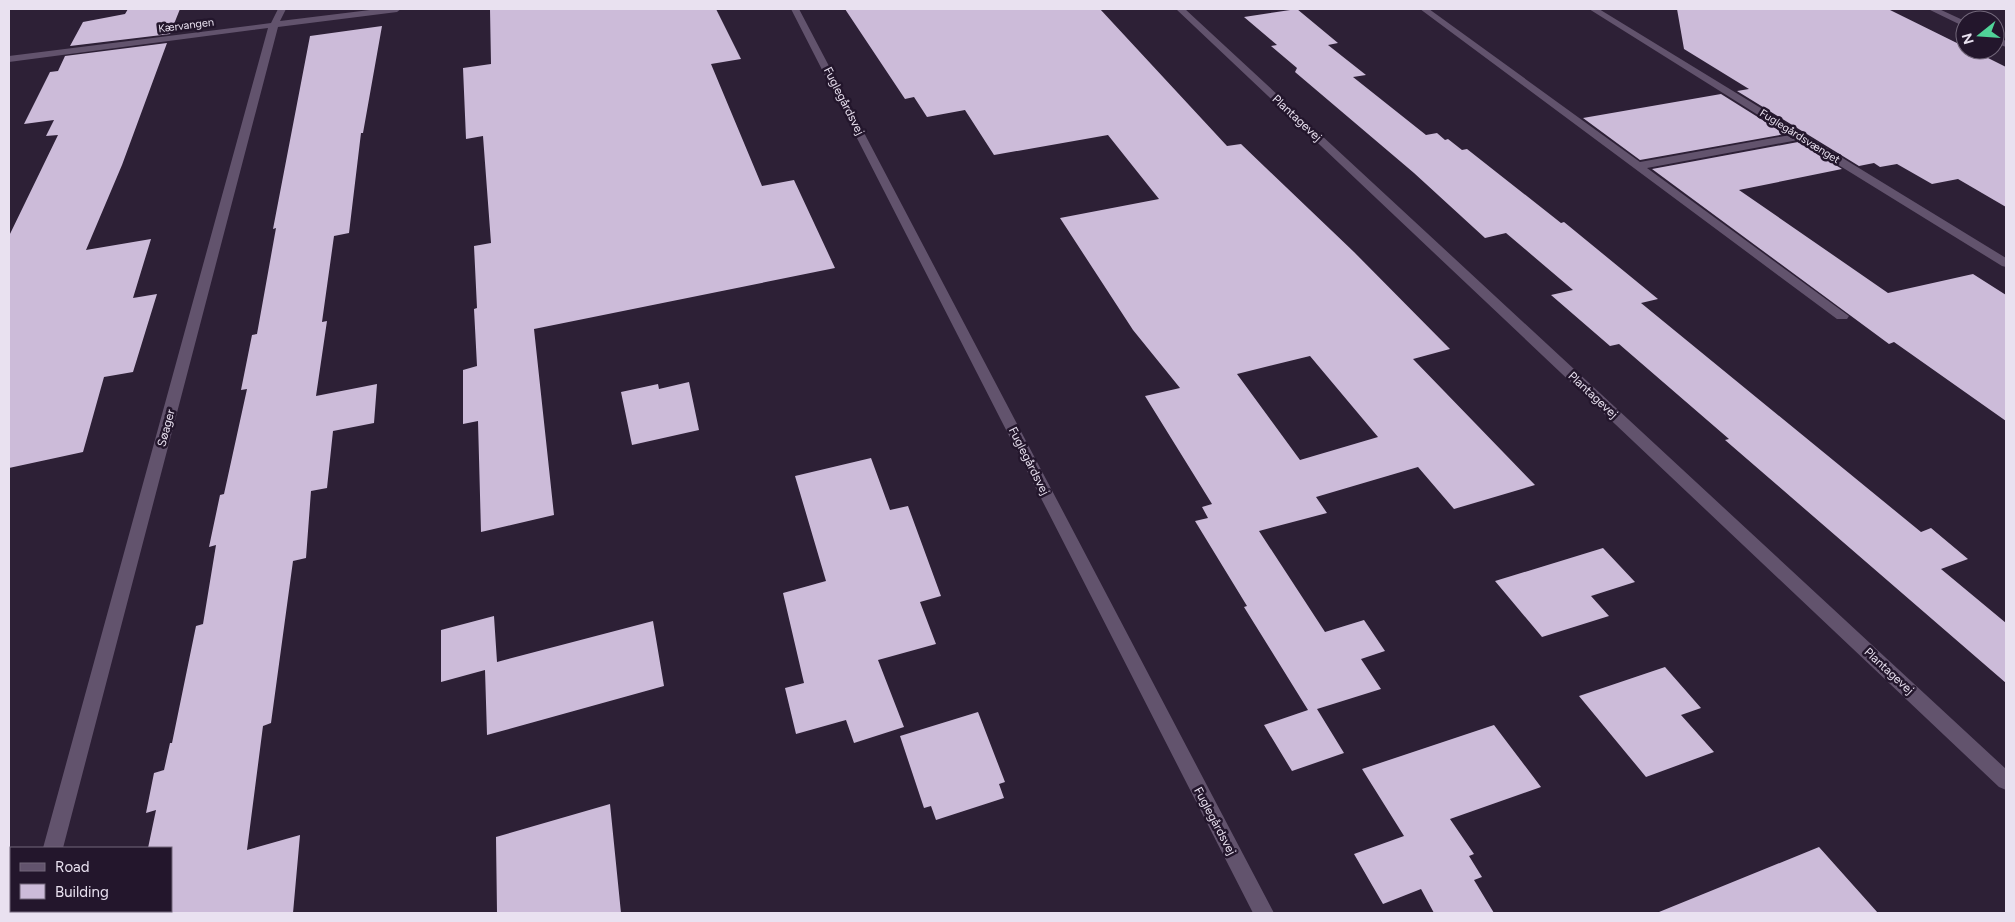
<svg xmlns="http://www.w3.org/2000/svg" width="2015" height="922" viewBox="0 0 2015 922" font-family="Figtree,sans-serif">
	<rect width="100%" height="100%" fill="#2d2036"/>
	<!-- building -->
	<path fill="#ccbbd9" fill-rule="evenodd" d="M128 9H180L170 34 70 46 83 22 125 14Z
		M490 9H716L741 59 711 64 762 186 794 180 835 268 534 329 554 515 481 532 478 421 463 424V370L477 366 474 309 477 308 474 246 491 243 483 136 466 139 463 68 491 64Z
		M845 9H1100L1227 146 1241 144 1354 252 1450 349 1413 359 1535 485 1454 509 1418 467 1316 497 1327 513 1259 531 1325 632 1364 620 1385 651 1361 659 1381 689 1317 709 1344 753 1292 771 1264 725 1308 710 1244 607 1247 606 1195 521 1208 518 1202 507 1212 504 1145 396 1180 388 1133 330 1060 218 1159 199 1108 135 994 155 965 110 927 117 914 97 905 99ZM1310 356 1378 437 1300 460 1237 374Z
		M1297 9 1338 43 1328 45 1366 75 1353 77 1426 135 1437 133 1445 140 1448 139 1462 150 1467 149 1561 223 1564 222 1658 299 1641 303 1921 532 1931 528 1968 559 1941 569 2006 623V683L1725 440 1729 439 1619 344 1610 346 1551 295 1573 290 1506 233 1485 238 1414 173 1295 72 1297 68 1271 46 1277 45 1244 17Z
		M1677 9H1888L1965 47V50H1972L2006 67V207L1958 179 1932 184 1897 164 1880 167 1874 163 1859 166 1737 91 1749 89 1684 49Z
		M382 26 363 133H361L349 233 334 236 322 322 327 321 316 396 377 384 374 423 333 431 327 488 311 491 306 558 293 561 271 723 263 726 247 850 300 835 293 913H136L137 911H171V848H148L156 810 146 813 154 773 164 770 170 743H172L196 626 203 624 216 545 209 547 220 495 224 494 247 389 241 390 252 335 257 334 276 228 273 229 310 36Z
		M167 43 122 165 86 250 151 239 133 298 157 294 133 372 104 377 83 452 9 468V236L58 135 46 136 54 120 24 124 50 72 58 71 65 56Z
		M1721 94 1785 134 1640 160 1583 118Z
		M1798 142 1842 169 1739 190 1888 293 1973 274 2006 295V421L1894 342 1889 344 1652 169Z
		M689 382 699 430 632 445 621 392 658 384 659 389Z
		M871 458 890 510 908 506 941 596 920 602 936 644 878 660 904 727 854 743 846 720 796 734 785 688 804 683 783 593 826 581 795 476Z
		M1603 548 1635 582 1591 596 1609 616 1542 637 1495 581Z
		M494 616 497 662 653 621 664 686 487 735 485 670 441 682V630Z
		M1665 667 1701 708 1681 715 1714 752 1646 777 1579 696Z
		M978 712 1005 782 999 784 1004 798 936 820 931 806 924 808 900 736Z
		M1494 725 1541 787 1450 819 1474 854 1469 856 1482 877 1474 880 1494 913H1434L1421 889 1383 904 1354 854 1404 836 1362 769Z
		M610 804 621 913H497L496 837Z
		M1819 847 1878 913H1659V912Z"/>
	<g fill="none" stroke-linecap="round" stroke-linejoin="round">
		<!-- minor -->
		<path fill="#62536d" fill-rule="evenodd" d="M278 9H286L280 21 378 9H401L397 12 278 27 63 848H43L268 28 9 62V56L271 23Z
			M791 9H799L1274 913H1253Z
			M1176 9H1185L2006 769V790L1999 787Z
			M1420 9H1429L1640 162 1790 135 1589 9H1599L2006 258V267L2002 266 1798 140 1647 168 1849 316 1847 319H1837Z
			M1928 9H1939L1965 21V27Z
			M1995 36 2006 41V47L1995 43Z
			M11 885V906L9 907V886Z"/>
	</g>
	<g text-anchor="middle" stroke-width="5" stroke-linejoin="round" paint-order="stroke">
		<!-- far-street labels -->
		<g font-size="11" fill="#e9e1f0" stroke="#23162c">
			<text transform="translate(186 25) rotate(-7)" y="4">Kærvangen</text>
			<text transform="translate(1800 136) rotate(32)" y="4">Fuglegårdsvænget</text>
		</g>
		<!-- street labels -->
		<g font-size="12" fill="#e9e1f0" stroke="#23162c">
			<text transform="translate(844 101) rotate(63)" y="4">Fuglegårdsvej</text>
			<text transform="translate(1297 118) rotate(43)" y="4">Plantagevej</text>
			<text transform="translate(1593 395) rotate(43)" y="4">Plantagevej</text>
			<text transform="translate(166 428) rotate(-75)" y="4">Søager</text>
			<text transform="translate(1029 461) rotate(63)" y="4">Fuglegårdsvej</text>
			<text transform="translate(1889 671) rotate(43)" y="4">Plantagevej</text>
			<text transform="translate(1215 821) rotate(62)" y="4">Fuglegårdsvej</text>
		</g>
	</g>
	<!-- border -->
	<rect width="2015" height="922" fill="none" stroke="#e9e1f0" stroke-width="20"/>
	<!-- legend -->
	<rect x="10" y="847" width="162" height="65" fill="#23162c" stroke="#72677a"/>
	<rect x="20" y="863" width="25" height="8" fill="#62536d" stroke="#72677a"/>
	<text x="55" y="872" font-size="15" fill="#e9e1f0">Road</text>
	<rect x="20" y="884" width="25" height="15" fill="#ccbbd9" stroke="#72677a"/>
	<text x="55" y="897" font-size="15" fill="#e9e1f0">Building</text>
	<!-- north arrow -->
	<g transform="translate(1980 35) rotate(253)"><circle r="24" fill="#23162c" stroke="#72677a"/>
	<path d="M0-4L9 19L0 12L-9 19Z" fill="#50d398"/>
	<text y="-8" font-size="14" font-weight="bold" text-anchor="middle" fill="#e9e1f0">N</text>
	</g>
</svg>
